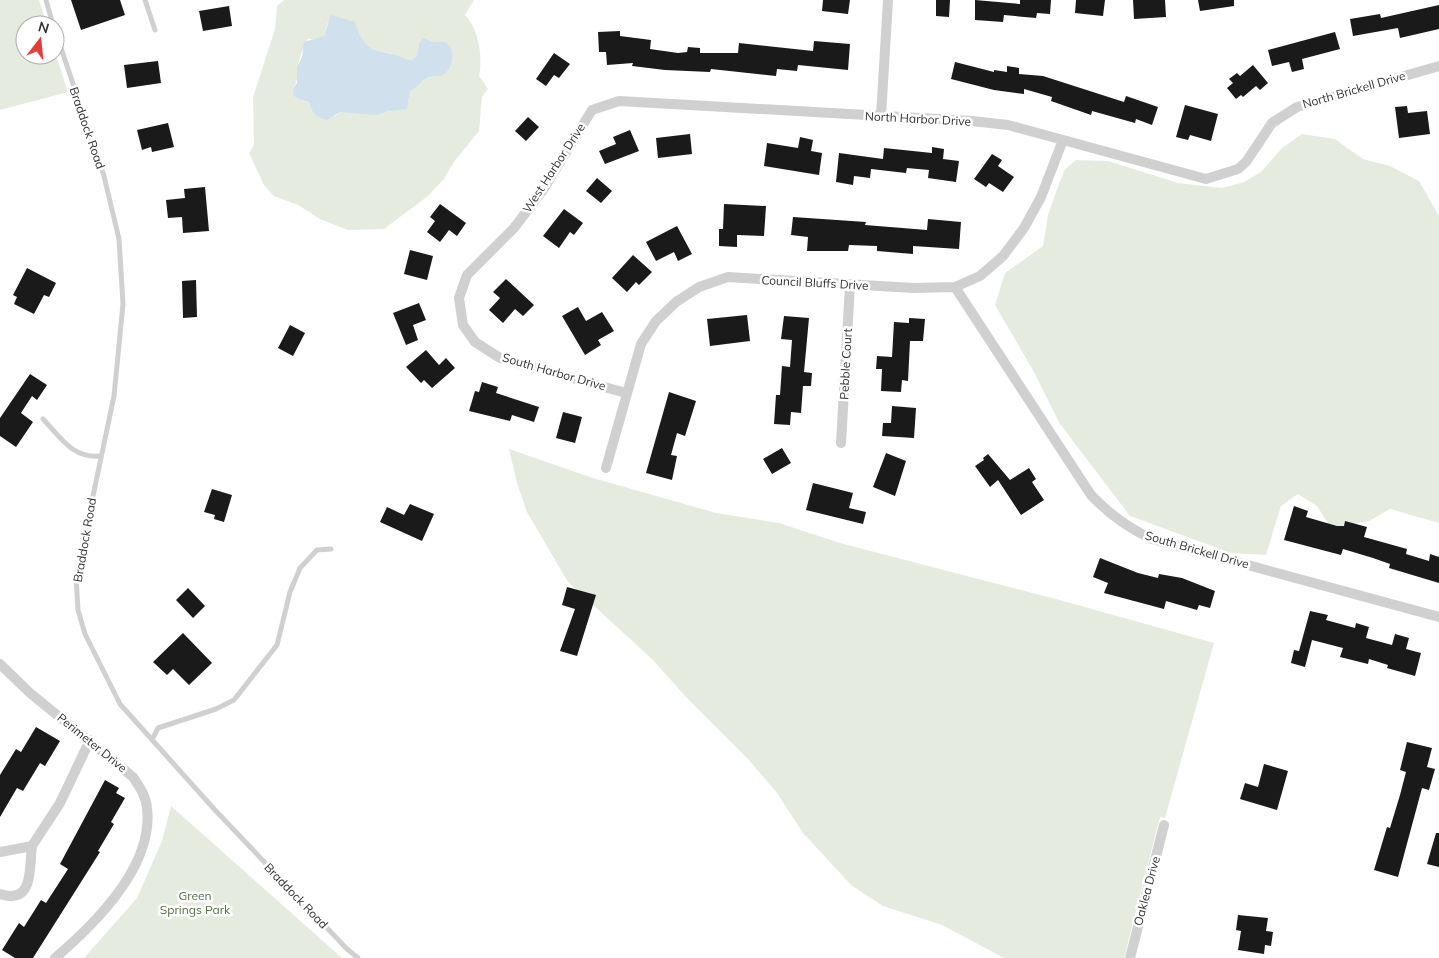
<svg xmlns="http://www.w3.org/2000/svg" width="1439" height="958" viewBox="0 0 1439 958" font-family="Mulish,sans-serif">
	<rect width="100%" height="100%" fill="#fff"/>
	<!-- green -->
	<path fill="#e5ecdf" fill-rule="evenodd" d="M0 0H39L47 25H25V55H55V52L68 92 0 110Z
		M284 0H474L465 15C479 30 483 56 479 76L488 89 482 97 479 131 453 163 444 179 428 196 384 229 348 230 320 219 298 205 274 196 264 185 249 153 254 145 253 97 275 29 277 6ZM328 22 356 26C356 48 381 52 397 55 401 56 406 60 411 62L417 56 419 43 423 38 435 42H445L453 59 450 67 442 76C418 76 426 83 409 91V100C383 121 369 110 340 112L335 116 312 111 309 102 301 100 293 89C299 80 296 75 298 65 299 59 304 45 308 39L317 40 324 36Z
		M1302 134 1335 139 1363 159 1390 166 1419 181 1439 216V523L1390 509 1369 521 1331 528 1317 506 1298 494 1281 506 1266 555 1231 553 1130 516 1060 424 1034 372 995 305 1005 273 1043 246 1048 215 1056 192 1065 169 1076 160 1108 161 1178 183 1222 188 1244 182 1261 172 1282 148Z
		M509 449 593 478 716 513 779 523 840 543 1056 599 1214 643 1165 818 1160 817 1124 958H1004L942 925 883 906 852 886 803 833 777 793 747 758 687 698 653 660 568 582 527 512 517 483Z
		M171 806 342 958H84L137 898 162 841Z"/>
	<!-- water -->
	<path fill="#d0e0ed" d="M331 15 355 22C363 48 370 50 397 55 401 56 406 60 411 61L417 56 419 43 423 38 435 42H445C457 51 454 68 442 76 418 76 426 83 410 91L407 109 389 111 376 115 340 112 327 120C315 117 312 113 309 102L301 100 294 96 293 89 297 83V67L302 57 304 42 324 36Z"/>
	<!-- building -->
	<path fill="#1a1a1a" d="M71 0H120L125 15 81 30Z
		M823 0H850L848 14 822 11Z
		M936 0H950L949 17 936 16Z
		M975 0 1020 4V0H1051L1050 14 1037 13 1036 18 1004 15 1003 22 975 20Z
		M1076 0H1105L1103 16 1075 13Z
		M1133 0H1165L1166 17 1134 19Z
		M1198 0H1234V6L1200 11Z
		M1439 5V29L1400 38 1398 28 1353 36 1350 19 1380 14 1381 18Z
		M229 6 232 26 203 31 199 11Z
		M620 31V36L651 40 650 49 678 53 687 52 688 47 700 48V53H738L739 43 813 51 814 41 850 44 848 70 798 65 797 71 777 69 776 76 711 69 710 72 665 70 632 66 633 63 607 65 606 52H599L598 32Z
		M1335 32 1340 49 1302 59 1304 69 1292 72 1289 62 1272 66 1268 50Z
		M554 53 570 64 559 78 554 75 546 86 536 79Z
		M158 61 161 83 127 88 124 65Z
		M955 62 994 72V70L1007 72V66L1019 68V74L1043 76 1124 102 1126 96 1158 107 1152 125 1136 119 1135 123 1092 111 1091 115 1051 101 1052 97 1024 89V94L994 90 951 79Z
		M1253 65 1268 83 1260 90 1256 86 1243 97 1241 95 1236 99 1227 88 1233 83 1229 79 1237 73 1240 76Z
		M1185 105 1218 114 1211 141 1190 135 1188 140 1176 137Z
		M1407 106 1408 113 1427 111 1430 134 1399 138 1395 107Z
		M528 117 539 127 526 141 515 131Z
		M168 123 174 147 152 152 151 147 142 150 137 130Z
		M630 130 639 151 605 164 599 151 616 144 613 137Z
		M690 134 692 154 658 158 656 138Z
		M800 137 813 140 811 151 822 153 819 175 764 166 767 143 798 148Z
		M932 147 944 149 943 159 959 161 956 182 928 178 929 170 907 168 906 173 871 169 870 178 854 176 853 185 836 182 839 153 883 159 884 148 932 153Z
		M992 154 1002 160 998 166 1014 177 1003 192 989 183 986 187 974 179Z
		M597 178 612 191 601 203 586 191Z
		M205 187 209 231 183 233 182 217 168 218 166 200 185 198 184 189Z
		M440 204 466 223 457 236 449 230 440 242 427 232 435 221 430 217Z
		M724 204 766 206 764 236 737 235V247L719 246V229H723Z
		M564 209 583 223 574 235 570 232 559 248 543 236Z
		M793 217 866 222 865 225 927 230 928 219 961 222 959 249 913 246V254L877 251V246L849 245 848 251H807L808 237 791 235Z
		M677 226 692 254 678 261 674 252 656 261 646 242Z
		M410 250 433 256 427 280 404 274Z
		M633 255 652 272 639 285 636 282 627 292 612 278Z
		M27 268 56 283 49 297 44 295 34 314 14 304 17 297 13 295Z
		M506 279 534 305 523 316 515 309 503 323 489 310 500 298 493 292Z
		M196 280 197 317 183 318 182 281Z
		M419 303 426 320 413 325 418 340 406 345 393 313Z
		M578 307 586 321 602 312 614 331 598 340 601 345 585 355 562 316Z
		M747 315 750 341 710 346 707 319Z
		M784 316 809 318 804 372 812 373 811 386H803L801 413 791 412 790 425 774 424 776 395H780L782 366 790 367 792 340 781 339Z
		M909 318 925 319 923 341H910L908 381 902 380 901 392 881 391 882 369H876L877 356 892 357 894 322 909 323Z
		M290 325 305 333 293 356 278 348Z
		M426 350 439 365 446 358 455 368 432 388 424 380 421 383 406 367Z
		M30 374 47 385 37 400 32 396 21 413 33 422 16 447 0 436V418Z
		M482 382 498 387 496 393 539 407 534 422 512 415 510 421 469 411 475 391 479 392Z
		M669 392 696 401 685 436 677 433 671 455 677 456 672 480 646 473Z
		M892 406 916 408 914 438 882 436 883 423H891Z
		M563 412 582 417 575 443 556 438Z
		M782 448 791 463 772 474 763 459Z
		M886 453 906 461 895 496 873 487Z
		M988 454 1010 480 1029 468 1036 479 1032 482 1044 500 1021 515 998 480 990 487 975 466 984 460 983 458Z
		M813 483 853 493 849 508 866 512 863 524 806 510Z
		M212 489 232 495 224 522 214 519 215 515 204 512Z
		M410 504 434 514 422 541 380 522 387 507 404 515Z
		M1294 506 1308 511 1306 517 1337 526H1344L1345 521 1367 527 1364 537 1407 549 1406 554 1429 561 1430 554 1439 557V583L1389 568 1390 564 1373 558 1343 549 1341 555 1284 540Z
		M1100 558 1138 573 1158 578 1159 574 1182 578 1215 591 1210 608 1199 605 1197 610 1166 601 1164 609 1104 593 1108 583 1093 577Z
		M567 587 596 595 577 656 560 651 575 609 562 605Z
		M188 588 205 606 193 618 176 600Z
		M1310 611 1328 615 1326 620 1355 628 1356 623 1369 627 1366 638 1392 645 1395 634 1409 638 1406 649 1421 653 1415 676 1387 668 1388 665 1369 659 1368 664 1340 657 1343 648 1312 640 1305 667 1291 663 1294 650 1299 651Z
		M183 633 212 663 189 685 173 669 167 675 153 662Z
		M36 727 60 741 45 766 40 763 23 791 17 788 0 817V775L16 749 21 752Z
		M1407 742 1432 748 1427 767 1435 769 1429 790 1422 788 1398 877 1374 870 1387 827 1390 828 1400 795 1406 772 1400 770Z
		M1264 764 1288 771 1277 810 1240 799 1245 783 1258 787Z
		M105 780 119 788 116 793 125 798 111 822 114 824 98 851 100 852 33 958H15L2 950 19 923 24 927 41 900 46 903 68 869 60 864Z
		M1436 833H1439V867L1427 864Z
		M1238 915 1268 918 1266 931 1273 932 1271 946 1265 945 1264 954 1238 950 1241 931 1236 930Z"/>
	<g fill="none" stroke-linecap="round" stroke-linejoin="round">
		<!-- lane -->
		<path stroke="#d0d0d0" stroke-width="5" d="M46 0 53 25
			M145 0 155 30
			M55 30 104 176 119 239 123 304 114 396 76 577 78 610 85 634 120 704 215 810 347 949 358 958
			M43 419C61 438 73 459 101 456
			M152 740 158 728 216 709 234 700 277 645 290 592 300 568 317 550 331 549"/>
		<!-- street -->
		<path stroke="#d0d0d0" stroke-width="10" d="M881 116 888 0
			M955 287 1091 495C1109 514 1128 528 1152 539L1439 617
			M626 393 500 358 475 342 463 325 459 298 467 275 514 228 543 190 592 110 619 101 972 121 1008 125 1206 179 1238 169 1246 162 1272 123 1297 107 1439 66
			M841 443 850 285
			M606 468 641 344 656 321 676 302 699 287 728 277 913 288 955 287 980 276 1003 256 1024 228 1041 197 1063 140
			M0 664 30 693 133 777C139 786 146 796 147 808 154 866 95 924 55 958
			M32 846 60 803 90 740
			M0 852 32 846C29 865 35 906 0 894
			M1130 958 1164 825"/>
	</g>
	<g text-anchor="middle" stroke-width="5" stroke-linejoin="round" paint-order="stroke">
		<!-- street labels -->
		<g font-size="12" fill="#333" stroke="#fff">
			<text transform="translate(1354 90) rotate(-16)" y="4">North Brickell Drive</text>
			<text transform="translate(918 119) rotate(3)" y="4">North Harbor Drive</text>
			<text transform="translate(87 128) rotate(71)" y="4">Braddock Road</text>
			<text transform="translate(554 168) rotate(-57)" y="4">West Harbor Drive</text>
			<text transform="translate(815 283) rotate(3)" y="4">Council Bluffs Drive</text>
			<text transform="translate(846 364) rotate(-87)" y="4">Pebble Court</text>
			<text transform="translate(554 372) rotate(16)" y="4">South Harbor Drive</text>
			<text transform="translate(85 540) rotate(-80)" y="4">Braddock Road</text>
			<text transform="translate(1197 550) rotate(16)" y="4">South Brickell Drive</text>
			<text transform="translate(92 743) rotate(39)" y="4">Perimeter Drive</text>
			<text transform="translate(1147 891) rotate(-75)" y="4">Oaklea Drive</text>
			<text transform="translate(296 896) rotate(46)" y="4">Braddock Road</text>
		</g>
		<!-- park labels -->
		<g font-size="12" fill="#536f40" stroke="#fff">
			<text x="195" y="900">Green<tspan x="195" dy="14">Springs Park</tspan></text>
		</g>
	</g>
	<!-- north arrow -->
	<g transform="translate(40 40) rotate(16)"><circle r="24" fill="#ffffff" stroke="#adadad"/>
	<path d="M0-4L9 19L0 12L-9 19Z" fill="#e33c3d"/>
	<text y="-8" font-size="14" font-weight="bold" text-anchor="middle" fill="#333333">N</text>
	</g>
</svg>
